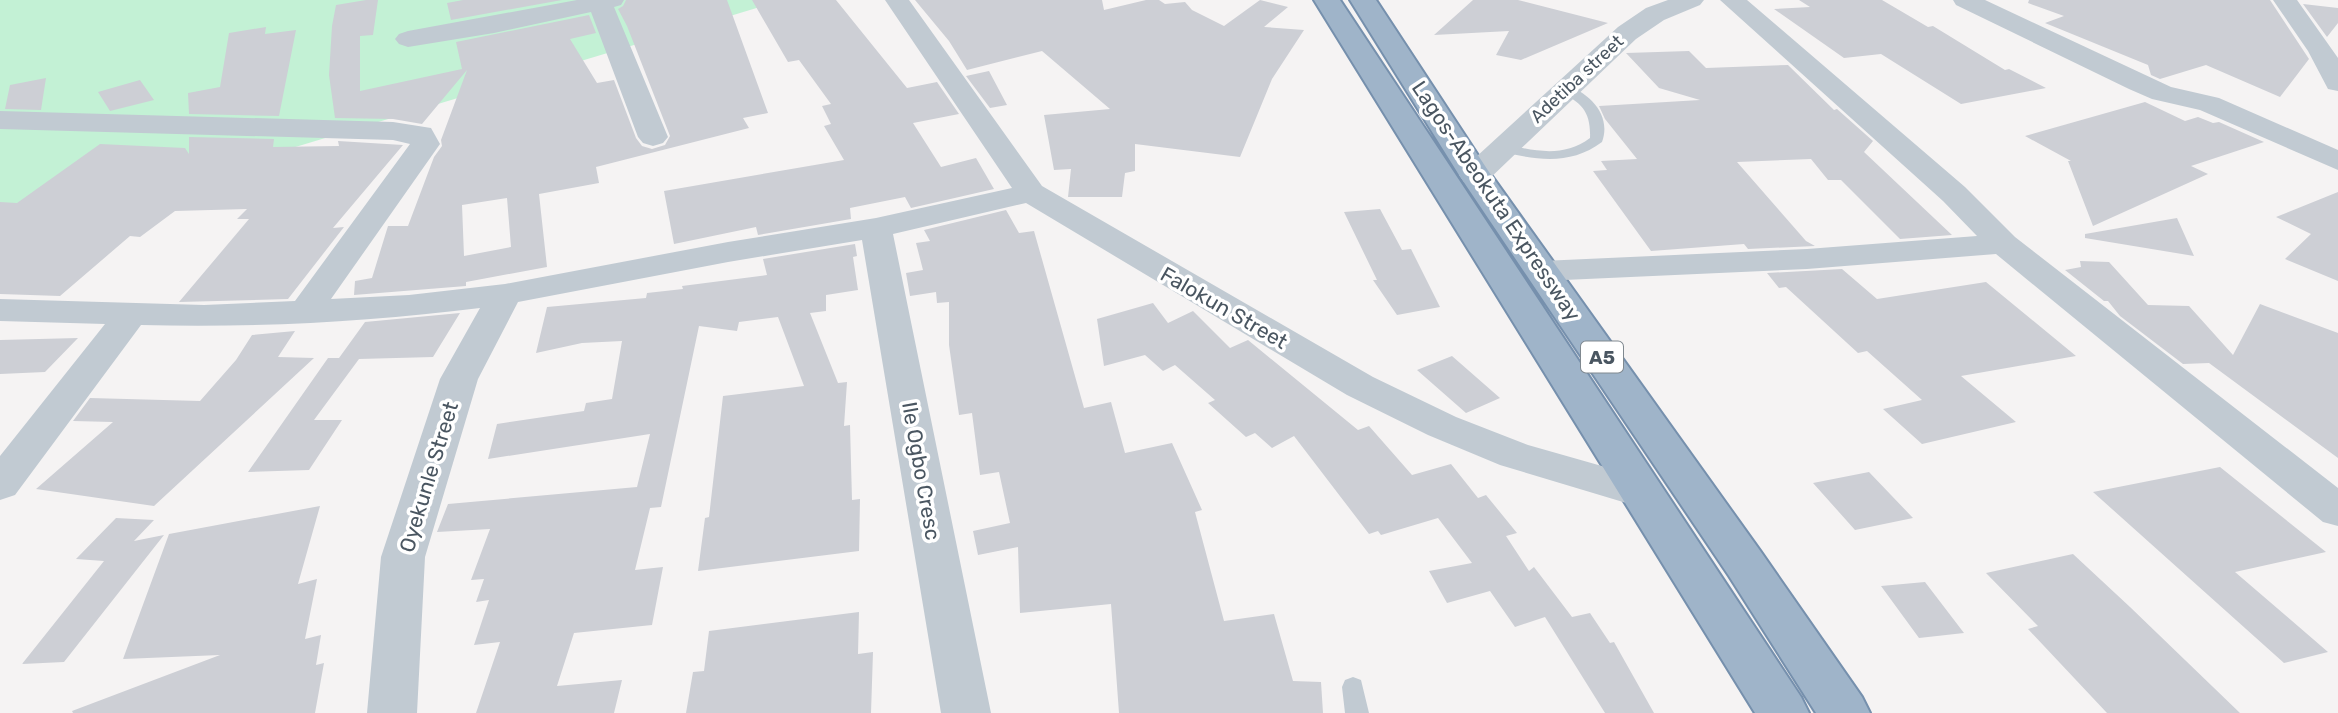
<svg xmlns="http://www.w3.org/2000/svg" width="2338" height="713" viewBox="0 0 2338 713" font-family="Rubik,sans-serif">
	<rect width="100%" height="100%" fill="#f5f3f3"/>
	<!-- green -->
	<path fill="#c3f1d5" d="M0 0H783L0 236Z"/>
	<!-- building -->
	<path fill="#cdcfd5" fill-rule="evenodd" d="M366 0H378L373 35 360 36V91L462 69 456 42 589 15 596 33 570 39 597 83 614 80 636 138 642 146 652 149 665 145 670 136 627 26 618 9 623 6 626 0H727L768 113 743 118 749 128 596 167 599 183 539 194 547 267 466 282V286L354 295 355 281 372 278 388 226H408L434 157 442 146 441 140 467 70 422 124 393 119 335 118 329 75 332 26 336 5ZM507 198 511 247 464 256 462 205Z
		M463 0H562L451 20 447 3Z
		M752 0H836L907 88 937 82 959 114 913 123 941 167 976 158 994 189 911 208 905 197 850 208 851 219 758 235 756 227 674 244 664 191 844 160 824 126 831 124 822 106 831 104 799 60 788 62Z
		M915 0H1102L1104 10 1146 0H1159L1165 4 1185 2 1192 10 1224 26 1260 0 1288 7 1264 27 1304 30 1272 79 1240 157 1135 144V171L1125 173 1122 197H1068L1071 169 1054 170 1044 115 1110 109 1042 51 967 70 949 41Z
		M1473 0H1518L1608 23 1521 60 1496 55 1509 31 1434 35Z
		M1799 0H1882L1928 27 1933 26 2005 70 2009 69 2046 88 1961 104 1881 54 1844 58 1774 9 1810 7Z
		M2029 0H2270L2309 59 2280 97 2206 65 2160 79 2151 75 2148 65 2045 23 2064 16 2028 3Z
		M2303 4 2338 8V23L2327 37Z
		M266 27 265 34 296 30 279 116 189 114 188 93 220 87 229 33Z
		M1689 51 1706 68 1788 65 1834 110 1837 109 1873 141 1864 152 1952 235 1900 239 1841 180H1828L1811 159 1737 162 1806 241 1815 246 1748 249 1744 244 1651 251 1593 171 1607 170 1601 161 1637 159 1605 119 1599 106 1700 100 1659 88 1626 53Z
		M989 71 1007 105 990 108 966 76Z
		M46 78 41 110 5 109 10 85Z
		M140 80 154 100 110 111 98 92Z
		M2145 102 2185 121 2198 117 2213 123 2219 122 2264 142 2191 166 2208 174 2093 226 2068 161H2071L2025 136Z
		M189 137 274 139 273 147 339 146 338 141 403 145 333 228 344 227 288 299 179 302 249 219H237L247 209 175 211 140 237 130 236 60 296 0 294V202L17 203 100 144 185 148 189 154Z
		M2338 192V281L2285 259 2311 234 2276 217Z
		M1380 209 1402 250 1411 249 1440 307 1397 315 1373 280H1377L1344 212Z
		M1006 210 1019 233 1034 231 1084 408 1111 402 1125 453 1172 443 1202 510 1195 512 1224 621 1274 614 1293 681 1321 682 1323 713H1119L1111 604 1020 613 1018 547 978 555 973 531 1010 523 999 472 980 475 972 413 959 415 949 345V302L937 303 936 292 910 296 906 273 923 270 916 243 930 241 924 230Z
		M2177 218 2194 256 2085 238V234Z
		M855 244 857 256 853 257 858 290 826 295V311L810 313 838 383 847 382 844 426 850 425 852 500 860 499 859 551 698 571 705 518 709 517 723 396 804 386 778 317 739 322 737 331 699 326 661 507 650 508 635 570 663 567 652 625 574 633 557 686 622 680 614 713H476L500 642 474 645 489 600 476 602 484 579 471 580 490 529 437 532 448 504 637 487 650 434 488 459 497 424 584 411 586 403 612 399 622 341 582 343 536 353 547 307 646 298 647 293 683 289 682 286 767 275 763 259Z
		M2080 261 2109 262 2148 305 2189 306 2233 355 2260 304 2338 333V458L2209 363 2183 364 2120 316 2108 301H2104L2065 270 2081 267Z
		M1842 269 1877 299 1986 282 2076 356 1961 376 2016 422 1922 444 1883 409 1922 400 1867 351 1858 353 1786 287 1779 288 1767 273Z
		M1153 303 1168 323 1193 311 1230 348 1248 340 1358 430 1369 426 1412 475 1451 464 1478 498 1486 495 1517 533 1506 536 1529 571 1534 567 1572 617 1590 613 1610 643 1614 642 1654 713H1605L1545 617 1515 627 1490 591 1447 603 1429 571 1472 563 1438 518 1381 535 1378 531 1369 534 1294 436 1272 448 1255 433 1246 437 1208 403 1215 400 1175 365 1163 371 1145 355 1104 366 1097 319Z
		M460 313 433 357 359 359 314 420H342L309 470 248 472 328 358H339L365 322Z
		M295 331 278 357 314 358 154 506 36 489 113 422 73 421 90 398 200 401 236 360 252 335Z
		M78 338 45 372 0 374V340Z
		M1452 356 1500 398 1466 413 1417 370Z
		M2220 467 2326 552 2235 572 2328 652 2284 663 2093 492Z
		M1869 472 1913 518 1855 530 1813 483Z
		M320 506 298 584 317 579 305 639 321 635 316 665 324 663 315 713H73L72 711 220 655 123 659 169 534Z
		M116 518 154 520 134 541 164 535 64 662 22 664 104 561 76 559Z
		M2073 554 2130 607 2240 713H2107L2028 629 2038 626 1986 573Z
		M1925 582 1964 633 1919 638 1881 586Z
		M859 612 858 654 873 652 871 713H686L693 672 704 671 709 631Z"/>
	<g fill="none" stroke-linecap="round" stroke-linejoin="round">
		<defs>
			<path id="trunk" d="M1314 0H1340L1801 697 1809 713H1755Z
				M1350 0H1376L1489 172 1761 552 1862 697 1870 713H1816L1729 576 1459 175Z"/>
		</defs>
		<!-- trunk casing -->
		<use href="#trunk" stroke="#7690ad" stroke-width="4"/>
		<!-- service -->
		<path fill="#c1cad2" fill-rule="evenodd" d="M1565 85C1589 92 1612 115 1602 142 1570 166 1536 160 1499 151V145L1504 144C1535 151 1563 158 1590 138 1591 112 1582 103 1560 92L1558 89Z
			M1353 677 1361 680 1369 713H1345L1342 687 1345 680Z"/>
		<!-- minor -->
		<path fill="#c1cad2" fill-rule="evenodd" d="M577 0H624L621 5 614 7 668 137 663 143 653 146 643 143 638 137 591 12 494 33 408 47 399 44 395 39 399 34 408 31Z
			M885 0H909L1042 186 1373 377 1456 417 1528 445 1658 482 1664 493 1658 504 1643 508 1500 465 1428 435 1347 395 1026 203 893 234 991 713H941L862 240 728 262 518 302 478 379 425 557 417 713H367L381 557 440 379 480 308C368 322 254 328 141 325L15 495 0 500V456L105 324 0 321V299L204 305 295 301 410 144 393 140 0 129V111L393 122 431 128 440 144 331 299 409 295 505 284 728 242 876 218 1012 188Z
			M1720 0H1747L1965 187 2015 237 2338 488V526L2323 522 1996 254 1807 269 1542 281 1530 278 1525 271 1530 264 1542 261 1807 249 1977 236 1943 201Z
			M1953 0H1985L2171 87 2219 98 2338 150V170L2200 110 2152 99 2129 89 1956 5Z
			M2273 0H2297L2338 58V91L2328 89 2308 51Z"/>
		<!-- tertiary -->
		<path fill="#c1cad2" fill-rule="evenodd" d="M1668 0H1704L1700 5 1664 20 1636 39 1486 182 1475 185 1464 182 1459 175 1464 168 1618 27 1646 8Z"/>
		<!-- trunk -->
		<use href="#trunk" fill="#9fb4c9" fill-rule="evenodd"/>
	</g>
	<g text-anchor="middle" stroke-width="7" stroke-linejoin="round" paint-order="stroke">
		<!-- far-street labels -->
		<g font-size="18" fill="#4a5661" stroke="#fff">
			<text transform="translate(1577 79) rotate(-43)" y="6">Adetiba street</text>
		</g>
		<!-- shield labels -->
		<rect fill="#fff" stroke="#808990" stroke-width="2" x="1581" y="341.5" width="42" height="31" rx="5"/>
		<g font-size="19" font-weight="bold" fill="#4a5661">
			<text x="1602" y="364">A5</text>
		</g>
		<!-- street labels -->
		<g font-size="21" fill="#4a5661" stroke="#fff">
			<text transform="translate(1496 201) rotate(56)" y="7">Lagos-Abeokuta Expressway</text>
			<text transform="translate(1224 308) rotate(30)" y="7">Falokun Street</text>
			<text transform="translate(921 471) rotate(80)" y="7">Ile Ogbo Cresc</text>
			<text transform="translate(429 477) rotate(-73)" y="7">Oyekunle Street</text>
		</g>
	</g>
</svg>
